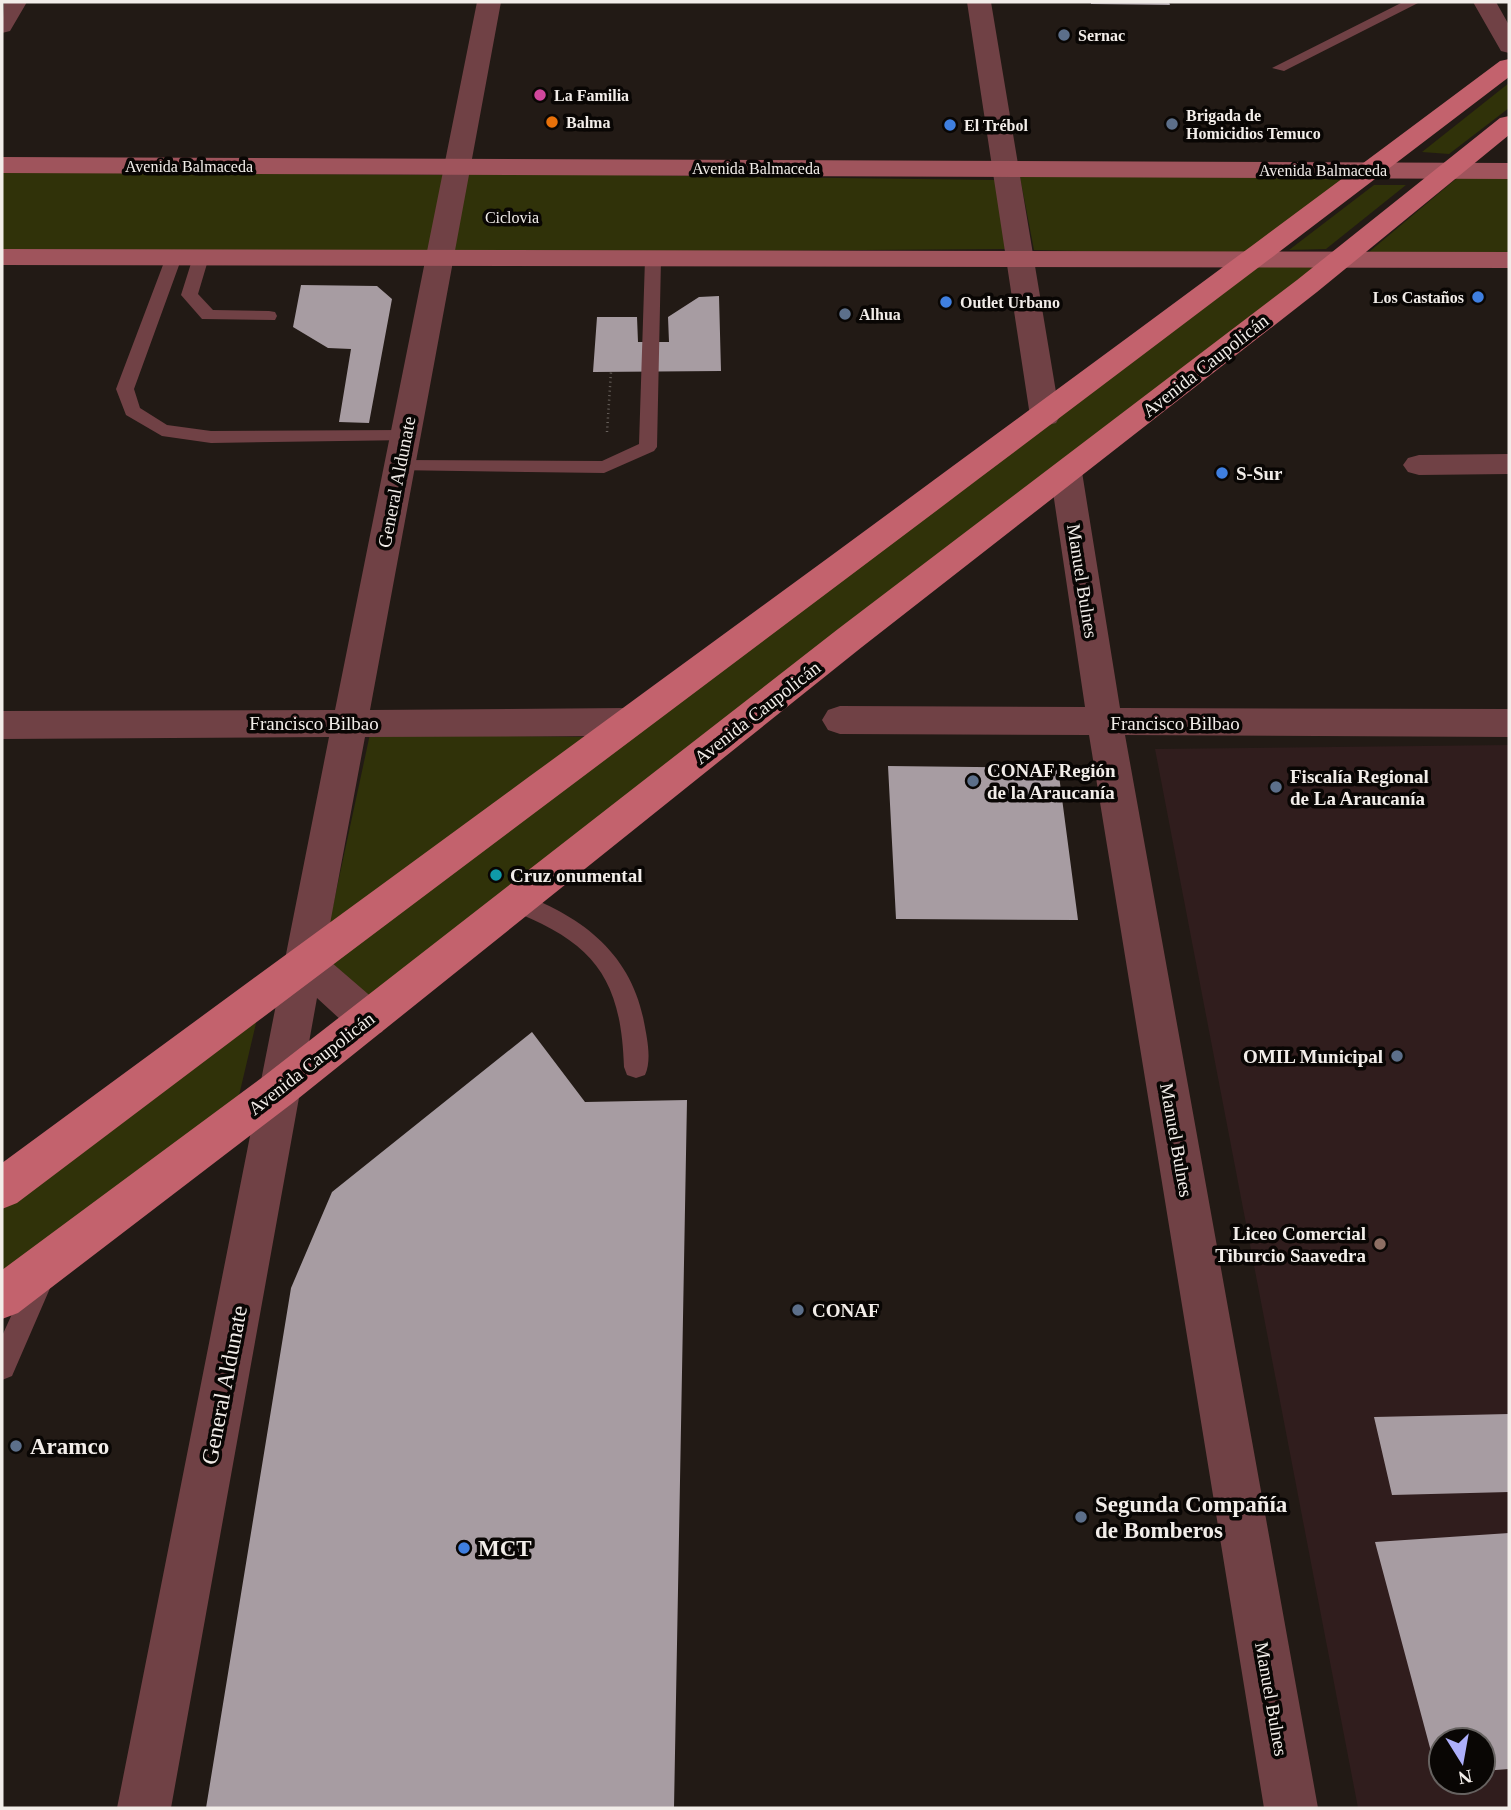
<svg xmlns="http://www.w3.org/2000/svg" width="1511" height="1810" viewBox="0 0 1511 1810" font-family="Georgia,serif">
	<rect width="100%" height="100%" fill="#221a15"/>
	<!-- education -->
	<path fill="#301d1d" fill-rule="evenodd" d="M1509 745V1808H1358L1155 749ZM1441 1740H1483V1782H1441Z"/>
	<!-- green -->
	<path fill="#303209" d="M1509 83V108L1449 154 1422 152Z
		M2 172 444 175 428 252 2 249Z
		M466 173 997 180 1006 249 450 253Z
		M1353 175 1243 255 1034 250 1020 177Z
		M1457 178H1509V252H1369Z
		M1374 185H1406L1326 249 1289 250Z
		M1255 267H1316L365 1002 318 967Z
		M370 734 587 737 328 929Z
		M257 1019 237 1104 2 1277V1210Z"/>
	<!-- building -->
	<path fill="#a79ca2" d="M1091 2H1169L1170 5 1091 4Z
		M301 285 377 286 392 299 369 423 339 422 351 349 328 348 293 327Z
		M719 296 721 371 593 372 597 317H637L638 342H669L668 317 699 297Z
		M888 766 1058 768 1078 920 896 919Z
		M532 1032 585 1102 687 1100 674 1808H206L291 1288 332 1192Z
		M1509 1414V1492L1392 1495 1374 1417Z
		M1509 1533V1769L1483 1771V1740H1441V1774H1437L1375 1542Z"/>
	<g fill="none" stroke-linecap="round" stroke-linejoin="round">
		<!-- path -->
		<path stroke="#68615c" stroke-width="2.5" stroke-dasharray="1 3.5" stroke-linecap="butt" d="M607 432 611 372"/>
		<!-- service -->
		<path fill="#704145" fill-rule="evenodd" d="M1403 2H1420L1284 71 1272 68Z
			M174 252 182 257 134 389 140 408 167 425 211 431 405 430 414 436 411 440 211 443 162 436 126 415 116 389 166 257Z
			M201 252 209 257 198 294 213 310 269 311 275 312 277 316 275 320 202 319 181 295 193 257Z
			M653 254 661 259 657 447 654 451 604 473 393 470 390 466 399 460 602 461 639 444 645 259Z
			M516 892C580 915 631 952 644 1022 647 1038 652 1060 645 1075L636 1078 627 1075 624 1067C621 975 592 942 508 909L505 902 508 895Z
			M41 1266 50 1270 54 1279 12 1376 2 1380V1336L32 1270Z"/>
		<!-- minor -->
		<path fill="#704145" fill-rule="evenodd" d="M4 2H27L10 31 2 33Z
			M477 2H501L370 710 627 708 640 712 645 722 640 732 627 736 365 737 324 956 382 1006 388 1019 382 1032 368 1037 354 1032 317 998 171 1808H117L329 737 2 739V711L335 710Z
			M1509 454V474L1419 475 1408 472 1403 465 1408 458 1419 455Z
			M1066 461 1077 465 1082 472 1120 708 1509 709V737L1125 735 1318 1808H1264L1089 735 840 734 828 730 822 720 828 710 840 706 1085 707 1050 472 1055 465Z"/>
		<!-- tertiary -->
		<path fill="#704145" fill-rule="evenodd" d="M967 2H991L1060 416 1056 423 1045 426 1034 423 1030 416Z
			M1473 2H1496L1509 25V53L1501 51Z"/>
		<!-- secondary -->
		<path fill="#9f545c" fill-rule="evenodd" d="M2 157 1509 163V179L2 173Z
			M2 249 1509 252V268L2 265Z"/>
		<!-- primary -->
		<path fill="#c3626d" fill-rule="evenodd" d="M1509 59V77C1014 455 514 827 17 1203L2 1209V1163C501 796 1004 432 1500 61Z
			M1509 116V135L1317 292 862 647 294 1102 18 1313 2 1319V1270L264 1076 838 629 1297 280 1500 118Z"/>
	</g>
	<!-- markers -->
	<g fill="#5c6f8a" stroke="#090604" stroke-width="2.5">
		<circle cx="1064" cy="35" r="7"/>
		<circle cx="1172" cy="124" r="7"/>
		<circle cx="845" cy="314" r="7"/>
		<circle cx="973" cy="781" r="7"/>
		<circle cx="1276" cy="787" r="7"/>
		<circle cx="1397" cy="1056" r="7"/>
		<circle cx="798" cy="1310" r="7"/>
		<circle cx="16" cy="1446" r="7"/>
		<circle cx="1081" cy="1517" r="7"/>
	</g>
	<circle fill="#d1479c" stroke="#090604" stroke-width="2.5" cx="540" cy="95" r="7"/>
	<circle fill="#e8710a" stroke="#090604" stroke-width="2.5" cx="552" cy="122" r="7"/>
	<g fill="#3f7fe0" stroke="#090604" stroke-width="2.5">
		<circle cx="950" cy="125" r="7"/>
		<circle cx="1478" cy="297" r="7"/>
		<circle cx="946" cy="302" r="7"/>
		<circle cx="1222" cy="473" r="7"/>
		<circle cx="464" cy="1548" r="7"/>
	</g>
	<circle fill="#0f9aa8" stroke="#090604" stroke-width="2.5" cx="496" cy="875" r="7"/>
	<circle fill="#8d6e63" stroke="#090604" stroke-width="2.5" cx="1380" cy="1244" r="7"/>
	<g text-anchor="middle" stroke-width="7" stroke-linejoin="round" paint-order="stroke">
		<!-- far-poi labels -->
		<g font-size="16" font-weight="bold" fill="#f2ede9" stroke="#090604" text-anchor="start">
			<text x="1078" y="41">Sernac</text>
			<text x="554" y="101">La Familia</text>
			<text x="1186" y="121">Brigada de<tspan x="1186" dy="18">Homicidios Temuco</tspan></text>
			<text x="566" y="128">Balma</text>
			<text x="964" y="131">El Trébol</text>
			<text x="1464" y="303" text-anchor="end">Los Castaños</text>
			<text x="960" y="308">Outlet Urbano</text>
			<text x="859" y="320">Alhua</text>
		</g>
		<!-- far-street labels -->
		<g font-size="16" fill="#f2ede9" stroke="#090604">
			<text x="189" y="172">Avenida Balmaceda</text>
			<text x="756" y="174">Avenida Balmaceda</text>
			<text x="1323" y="176">Avenida Balmaceda</text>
			<text x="512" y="223">Ciclovia</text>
		</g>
		<!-- street labels -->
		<g font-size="19" fill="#f2ede9" stroke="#090604">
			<text transform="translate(1205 365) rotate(-38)" y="7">Avenida Caupolicán</text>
			<text transform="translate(396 482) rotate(-79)" y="7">General Aldunate</text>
			<text transform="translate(1083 581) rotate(81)" y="7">Manuel Bulnes</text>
			<text transform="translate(757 712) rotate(-38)" y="7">Avenida Caupolicán</text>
			<text x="314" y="730">Francisco Bilbao</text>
			<text x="1175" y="730">Francisco Bilbao</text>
			<text transform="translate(311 1063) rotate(-38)" y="7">Avenida Caupolicán</text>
			<text transform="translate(1177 1140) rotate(80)" y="7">Manuel Bulnes</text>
			<text transform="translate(1272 1699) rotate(80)" y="7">Manuel Bulnes</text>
		</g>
		<!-- poi labels -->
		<g font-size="19" font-weight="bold" fill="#f2ede9" stroke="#090604" text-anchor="start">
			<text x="1236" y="480">S-Sur</text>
			<text x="987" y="777">CONAF Región<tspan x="987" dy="22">de la Araucanía</tspan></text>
			<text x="1290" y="783">Fiscalía Regional<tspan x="1290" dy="22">de La Araucanía</tspan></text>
			<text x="510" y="882">Cruz onumental</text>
			<text x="1383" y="1063" text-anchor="end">OMIL Municipal</text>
			<text x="1366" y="1240" text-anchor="end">Liceo Comercial<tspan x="1366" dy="22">Tiburcio Saavedra</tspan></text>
			<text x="812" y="1317">CONAF</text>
		</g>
		<!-- near-street labels -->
		<g font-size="23" fill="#f2ede9" stroke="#090604">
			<text transform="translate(224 1385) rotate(-79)" y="8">General Aldunate</text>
		</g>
		<!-- near-poi labels -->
		<g font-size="23" font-weight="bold" fill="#f2ede9" stroke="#090604" text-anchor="start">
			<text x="30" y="1454">Aramco</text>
			<text x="1095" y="1512">Segunda Compañía<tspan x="1095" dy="26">de Bomberos</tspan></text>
			<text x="478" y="1556">MCT</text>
		</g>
	</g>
	<!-- border -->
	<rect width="1511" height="1810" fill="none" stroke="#f2ede9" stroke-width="7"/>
	<!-- north arrow -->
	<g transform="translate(1462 1761) rotate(169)"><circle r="33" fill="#090604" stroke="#666260" stroke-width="2"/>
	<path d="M0-5L12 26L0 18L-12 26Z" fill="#adaffb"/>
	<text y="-10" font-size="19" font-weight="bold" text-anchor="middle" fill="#f2ede9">N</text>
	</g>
</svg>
